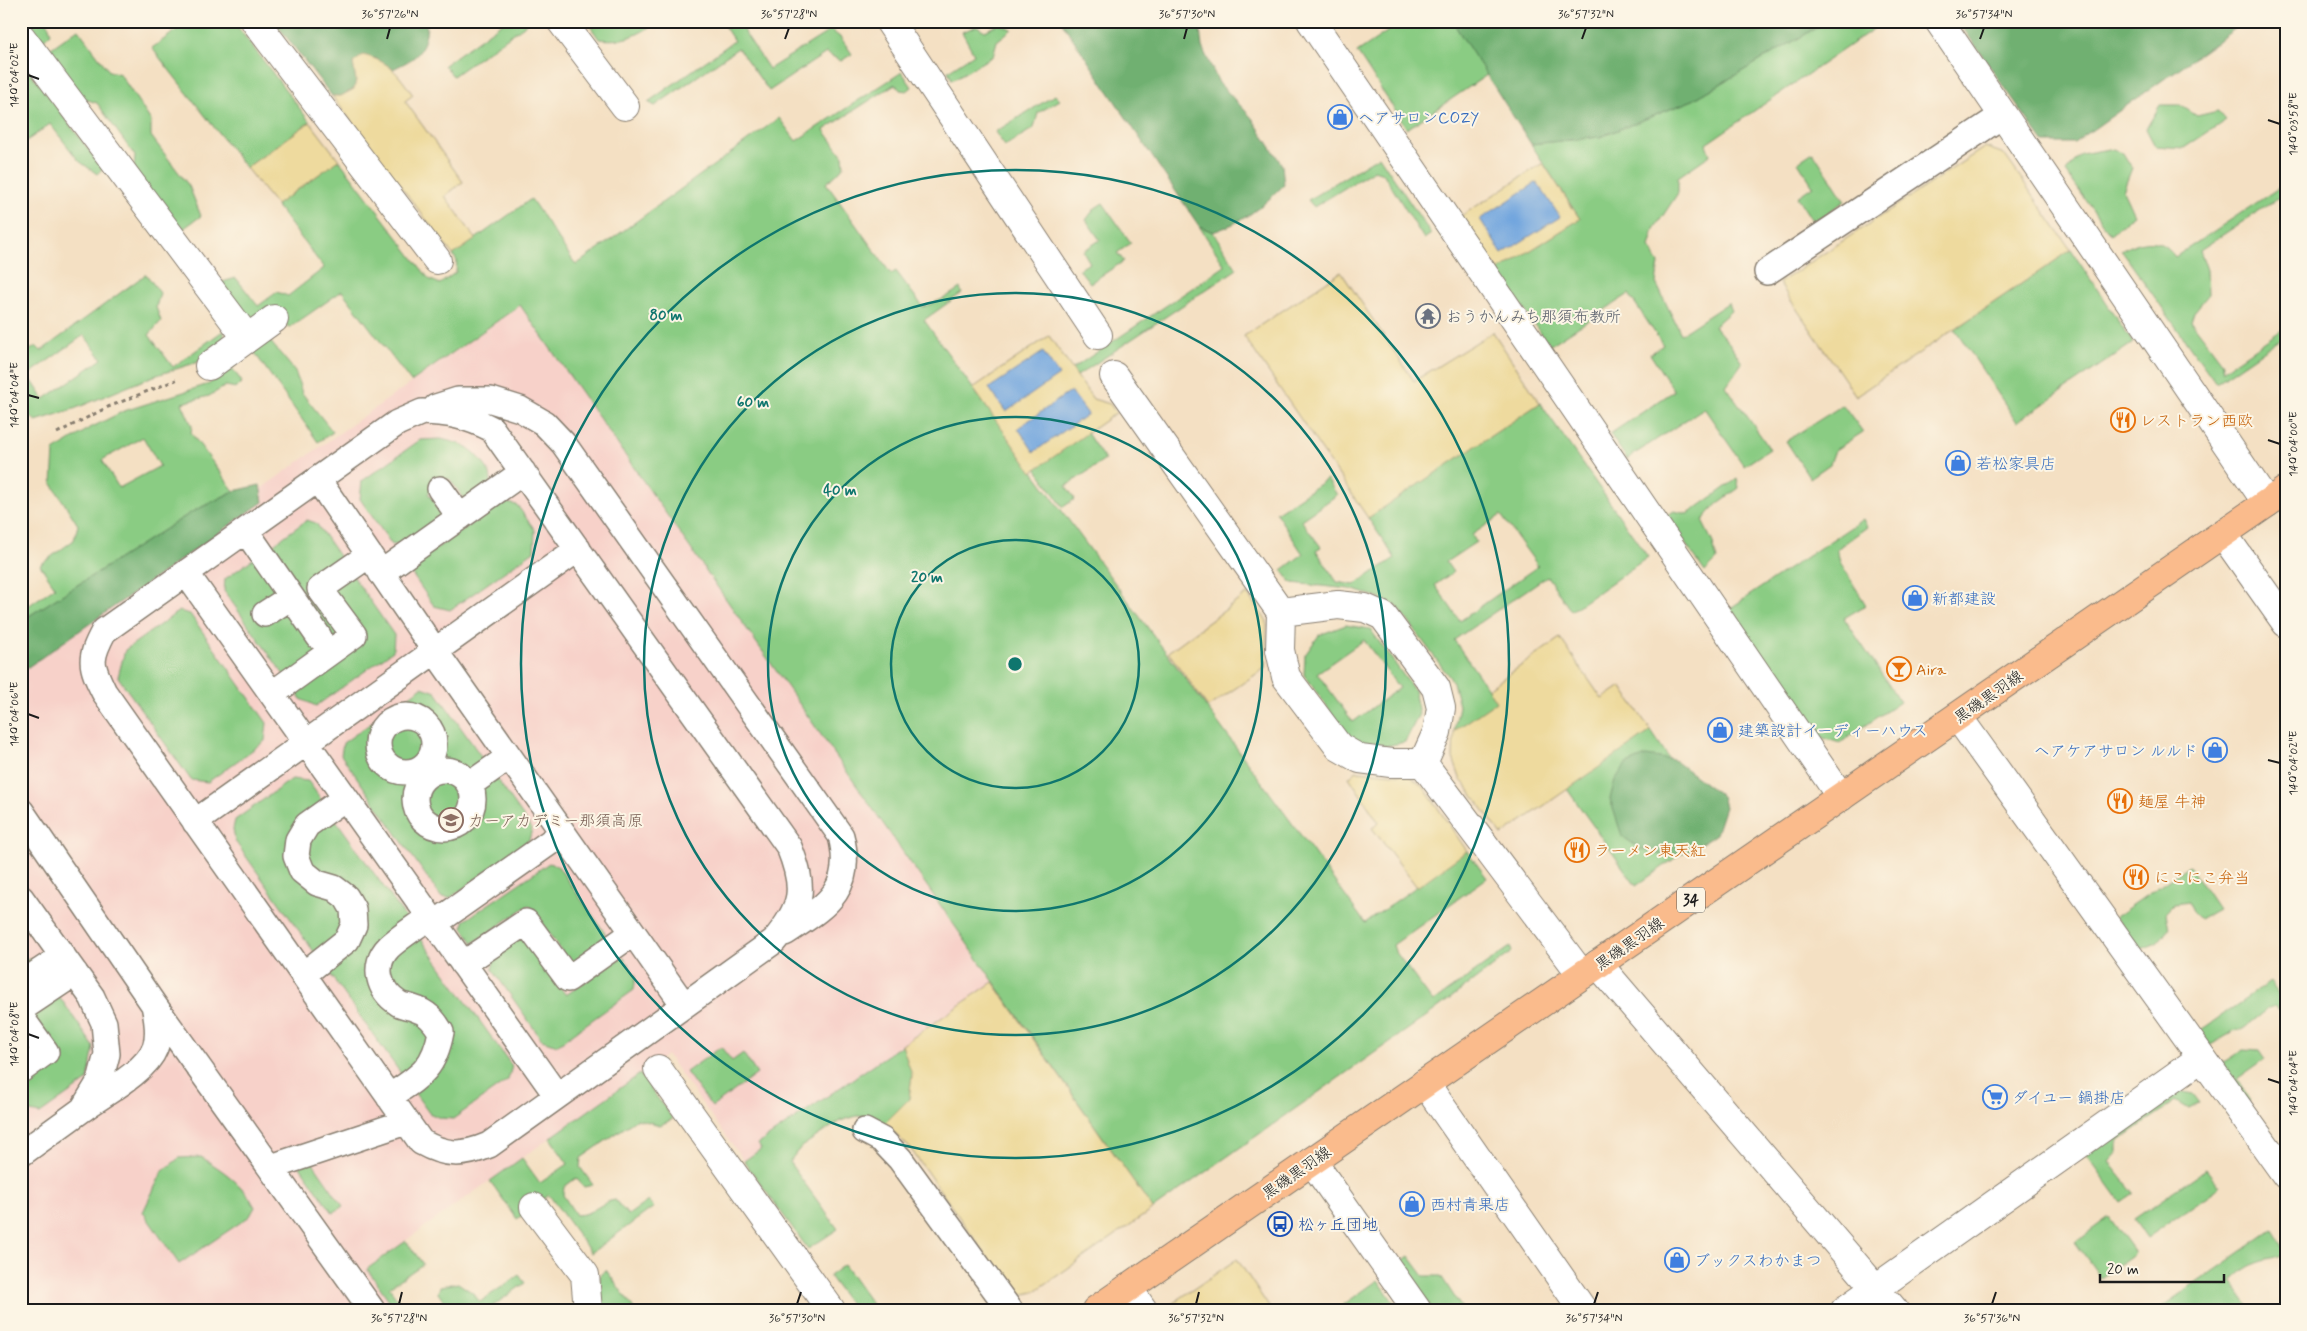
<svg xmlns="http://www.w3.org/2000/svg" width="2307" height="1331" viewBox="0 0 2307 1331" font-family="Mynerve,'Klee One',sans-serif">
	<rect width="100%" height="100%" fill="#fcf5e5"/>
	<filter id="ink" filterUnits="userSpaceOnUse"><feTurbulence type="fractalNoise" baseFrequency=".02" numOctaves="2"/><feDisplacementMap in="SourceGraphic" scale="10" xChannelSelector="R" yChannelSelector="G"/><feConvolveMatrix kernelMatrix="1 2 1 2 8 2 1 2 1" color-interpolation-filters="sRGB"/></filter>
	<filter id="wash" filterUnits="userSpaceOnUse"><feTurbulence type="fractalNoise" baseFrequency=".0096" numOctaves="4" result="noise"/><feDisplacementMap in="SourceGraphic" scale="20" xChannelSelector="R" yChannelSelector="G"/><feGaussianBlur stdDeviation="1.12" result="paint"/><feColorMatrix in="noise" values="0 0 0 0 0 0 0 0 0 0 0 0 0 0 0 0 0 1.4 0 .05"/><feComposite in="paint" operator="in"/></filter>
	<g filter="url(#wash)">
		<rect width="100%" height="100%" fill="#f4e0c3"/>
		<!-- built -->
		<path fill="#f7d1c9" d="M521 305 993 982 758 1144 762 1149 744 1161 667 1055 367 1268 396 1310H21V658Z"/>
		<!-- green -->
		<path fill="#8acc83" stroke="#537450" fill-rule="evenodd" d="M25 21H47L51 33 41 42Z
			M189 21H233L310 122 246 168 152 48Z
			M505 21H527L524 26 453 76 444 65Z
			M591 21H658C638 36 624 42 599 39L588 23Z
			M726 21H737L769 69 831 30 841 38 852 54 841 61 826 53 769 91 738 48 655 106 648 102 734 41 723 24Z
			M1403 21H1452L1487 75 1407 129 1357 52Z
			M1828 21H1885L1706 144 1710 155 1678 177V193L1654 229 1649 247 1659 263 1656 283 1681 334 1728 303 1731 311 1714 326 1730 344 1742 363 1726 386 1770 449 1744 466 1704 408 1627 459 1610 434 1674 391 1650 354 1663 345 1629 294 1549 346 1498 271 1580 219 1531 144 1600 137 1693 100Z
			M999 24 1012 29 997 41 993 56 952 80 948 71 974 54 962 32 977 26 985 31Z
			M78 29 109 71 120 74 151 121V136L189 186 201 216 180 231 134 170 135 156 97 103 82 98 47 51Z
			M21 60 103 169 97 174 79 161 50 124 21 145Z
			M902 72 912 87 907 91 900 90 895 84 824 130 843 156 844 166 837 174 826 183 891 274 896 271 923 307 943 299 960 288 962 293 924 320C1068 523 1219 722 1365 923L1467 851 1487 878 1393 945 1395 951 1433 1002 1510 947 1512 952 1431 1013 1153 1209 520 305 411 382 342 291 289 328 274 308 257 319 244 317 219 283 236 278 258 306 277 292 288 296 324 268 276 205 339 160 429 279 440 284 456 272 457 261 453 255 531 199 576 265 779 118 796 141Z
			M1055 95 1060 100 1038 113 1034 128 1005 146 995 132Z
			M2160 105H2180L2197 116 2218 111 2226 120 2184 148 2155 146 2146 129Z
			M2109 149 2123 153 2132 168 2123 191 2134 215 2110 234 2066 172 2081 154Z
			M1813 152 1845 201 1813 222 1797 197 1813 186 1798 162Z
			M1379 156 1431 234 1424 239 1383 173 1374 170 1314 207 1308 200Z
			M2286 183V193L2200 250 2207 270 2208 295 2194 312 2191 321 2223 363 2222 371 2286 327V335L2216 383 2121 250C2143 240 2159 235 2175 257Z
			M1103 203 1131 243 1117 253 1124 261 1090 283 1079 269 1090 263 1083 251 1100 240 1086 220 1095 208Z
			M1199 226 1213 232 1237 269 1077 376 1072 369 1225 266Z
			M2071 250 2133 343 2017 422 1955 329Z
			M146 274 160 293 156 307 161 321 149 335 173 367 224 330V343L198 362 151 377 74 409 36 421 21 409V356L36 346 41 351ZM84 335 102 359 44 399 28 375Z
			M269 340 295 371 302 393 333 432 318 442 254 352Z
			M232 368 242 382 236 388 226 386 209 396 182 403 192 426 191 433 234 491 192 512 21 621V611L55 587 40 565 74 540 78 525 52 484 54 451 90 428 124 411 209 384ZM143 437 160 466 119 488 102 460Z
			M1540 403 1648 557 1571 611 1547 576 1454 640 1497 702 1454 731 1459 706 1453 682 1397 606 1374 596 1350 589 1292 583 1282 570 1303 554 1276 513 1327 479 1337 495 1301 520 1321 547 1316 550 1337 582 1354 585 1395 558 1368 518ZM1501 515 1538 566 1460 621 1435 585 1453 572 1446 562 1476 542 1472 535Z
			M1843 405 1863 432 1835 450 1830 464 1810 478 1786 441Z
			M1087 433 1105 460 1066 486 1075 499 1063 507 1036 468Z
			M441 439C462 444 471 446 484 464 489 471 491 474 491 482L465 500 449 478 428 493 444 515 403 544 392 545 360 499 362 481 420 440Z
			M1737 479 1739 488 1717 504 1702 521 1713 543 1717 560 1705 572 1666 516 1674 511 1688 514Z
			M502 502 517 505 535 530 534 551 450 610 434 606 412 574 417 562Z
			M1863 519 1867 527 1837 549 1840 562 1866 605 1844 618 1900 702 1840 743 1817 736 1729 609Z
			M307 520 316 523 394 635 393 651 316 706 301 699 224 591 225 579Z
			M179 611 190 614 267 723 265 741 208 782 191 780 118 677 125 650Z
			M1346 625 1370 629 1414 690 1419 714 1405 742 1386 746H1370L1350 738 1304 675 1305 655 1319 635ZM1364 640 1399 688 1353 722 1317 673Z
			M422 687 436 692 532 829 529 840 450 898 441 897 341 755 343 743Z
			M1651 731 1716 829 1636 886 1567 789Z
			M292 779 308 781 512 1066 508 1080 453 1119 440 1118 429 1113 235 841 233 829 235 820Z
			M549 863 557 865 605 933 604 944 571 965 529 905 473 943 463 928 464 921Z
			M2189 866 2218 909 2200 919 2193 912 2188 902 2175 904 2166 913 2169 929 2157 943 2139 950 2115 917Z
			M521 936 566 995 617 960 624 958 636 976 634 990 557 1045 542 1040 492 969 496 954Z
			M33 958 94 1047 88 1080 40 1114 30 1112 21 1100V959Z
			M2270 982 2286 1005V1019L2276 1007 2268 1009 2242 1030 2233 1032 2209 1046 2198 1032Z
			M902 1045 913 1070 909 1099 884 1124 872 1117 857 1116 840 1121 801 1147 789 1162 838 1229 808 1249 744 1161 761 1149 758 1144Z
			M721 1047 732 1061 743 1053 757 1074 712 1107 686 1072Z
			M2244 1049 2259 1050 2265 1059 2237 1079 2251 1101 2246 1104 2219 1065Z
			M640 1074 673 1119 660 1125 637 1119 581 1158 580 1167 593 1185 584 1187 576 1178 564 1187 563 1195 576 1215C593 1215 600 1202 615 1200L628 1215 648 1201 654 1207 591 1253 549 1195 517 1219 490 1181 522 1158 540 1183 568 1164 550 1138Z
			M2179 1091 2193 1094 2200 1103 2189 1109 2176 1101 2118 1141V1152L2109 1162 2134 1193 2121 1202 2087 1155Z
			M300 1144 343 1206 333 1213 290 1152Z
			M201 1157C224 1171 243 1184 255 1207L250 1216 179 1264 143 1212 162 1172 179 1158Z
			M2206 1169 2220 1187 2147 1238 2134 1219Z
			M2109 1217 2135 1253 2101 1278 2075 1242Z
			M2272 1230 2286 1253C2276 1260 2266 1259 2255 1264 2246 1267 2238 1275 2231 1281L2251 1310H2157Z
			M406 1241 423 1264 389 1287 405 1310H396L367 1269Z
			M1409 1256 1424 1276H1441L1463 1310H1433L1399 1263Z
			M844 1265 876 1310H854L829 1276Z
			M606 1270 635 1310H601L600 1275Z
			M519 1275 525 1283 487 1310H450L438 1293 440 1286 458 1283 473 1293 480 1302Z
			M1378 1280 1399 1310H1336Z"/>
		<!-- forest -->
		<path fill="#6fb071" stroke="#466646" d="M282 21H423L427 27C423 55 417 57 393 69L375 58 353 63 356 80 354 89 341 96H332L277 25Z
			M1061 21H1199L1202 47 1219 83 1252 118 1282 165 1284 185C1261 208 1243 222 1213 232L1199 226Z
			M1452 21H1828L1693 100 1600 137 1531 144Z
			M1958 21H2246L2074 143H2044Z
			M260 485 263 502 21 672V621L192 512 234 491Z
			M1646 756 1674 760 1722 796 1725 807 1716 834 1691 851 1667 856 1642 850 1622 836 1610 799 1615 780 1626 764Z"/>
		<!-- sand -->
		<path fill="#eeda9e" stroke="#857b5d" d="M363 55C391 62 397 73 413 95L405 101 463 182 445 196 476 239 453 255 332 96H341L354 89 356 80 353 63Z
			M310 122 339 160 276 205 246 168Z
			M1985 147 2004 154 2071 250 1856 396 1779 283Z
			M1543 163 1580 219 1498 271 1461 216Z
			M1341 272 1414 381 1493 332 1540 403 1368 518 1244 336Z
			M1049 336 1093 399 1110 404 1116 413 1032 472 973 388Z
			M1247 594 1267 621 1265 668 1208 707 1168 652Z
			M1560 638 1602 699 1621 686 1651 731 1502 835 1460 778 1453 758 1454 731 1496 702 1488 689Z
			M1357 771 1409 775 1425 789 1467 851 1417 887 1372 828 1379 823 1349 777Z
			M993 982 1153 1209 1034 1292 1020 1295 1008 1286 910 1148 884 1124 909 1099 912 1075 902 1045Z
			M1237 1259 1271 1310H1163Z"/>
		<!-- water -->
		<path fill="#72a6de" stroke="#47617d" d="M1537 182 1560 217 1502 254 1480 219Z
			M1043 352 1059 375 1006 412 989 388Z
			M1071 391 1088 414 1034 452 1018 428Z"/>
	</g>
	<g filter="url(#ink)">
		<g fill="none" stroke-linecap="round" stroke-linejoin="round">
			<defs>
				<path id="service" d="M1767 272 2003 115
					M436 407 458 400H491L520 409 544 423 563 443 841 836C855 891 825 906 785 933
					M422 412C450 413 467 416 492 429L789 847C806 889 803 906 774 941L489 1145C463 1156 446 1156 421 1142L104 692C90 664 89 659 104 631L397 423Z
					M318 480 435 651 684 1005
					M440 489 460 517
					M246 531 319 637
					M186 573 557 1096
					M381 573 523 472
					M265 614 291 597
					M272 694 354 635 320 589 369 555
					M378 744a28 28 0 1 1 56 0a28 28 0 1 1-56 0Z
					M415 799a29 29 0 1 1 58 0a29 29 0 1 1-58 0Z
					M469 785 509 757
					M21 811 154 1005C157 1019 160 1035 155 1048 146 1072 103 1094 83 1109
					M195 822 578 549
					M21 898 92 997 104 1023 107 1054 100 1081 83 1109 21 1154
					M434 924 563 833
					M463 964 526 922 568 979 633 933
					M303 975 347 940 354 925 353 909 346 897 334 888 317 883 302 871 296 856 298 840 307 825 345 798
					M21 984 63 956
					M154 1005 372 1310
					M21 1009 75 973
					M21 1017 46 1052 21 1070
					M389 1097C419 1077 434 1070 441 1032 434 1020 427 1012 413 1008 408 1006 402 1006 398 1003 379 991 371 965 389 947 401 936 416 927 429 917
					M865 1131 882 1140 900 1159 1010 1310
					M271 1167 406 1122"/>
				<path id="minor" d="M255 21 437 260
					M561 21 625 106
					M889 21 1098 335
					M1311 21 1841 797
					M1939 21 2267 503
					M21 37 247 338
					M209 366 274 319
					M1114 376 1281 612 1280 650 1286 677 1339 747 1360 759 1391 763H1423L1582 975
					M2223 534 2286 623
					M1281 612 1338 605 1365 608 1383 616 1436 688 1441 708 1437 732 1423 763
					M1958 717 2286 1175
					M1598 964 1894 1310
					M658 1069 831 1310
					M1425 1083 1583 1310
					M1312 1161 1417 1310
					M534 1207 585 1275 588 1310
					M1128 1288 1143 1310
					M1845 1310 2201 1058"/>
				<path id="primary" d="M1096 1310 2286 490"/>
			</defs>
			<!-- service casing -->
			<use href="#service" stroke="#887e70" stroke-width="28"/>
			<!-- minor casing -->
			<use href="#minor" stroke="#887e70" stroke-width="30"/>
			<!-- primary casing -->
			<use href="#primary" stroke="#887e70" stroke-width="30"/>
			<!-- path -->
			<path stroke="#887e70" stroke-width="3" stroke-dasharray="4 4" stroke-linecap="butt" d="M57 433 108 407 176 380"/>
			<!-- service -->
			<use href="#service" stroke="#fff" stroke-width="25"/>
			<!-- minor -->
			<use href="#minor" stroke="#fff" stroke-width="28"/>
			<!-- primary -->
			<use href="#primary" stroke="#fabb8c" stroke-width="28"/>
		</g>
	</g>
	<!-- ticks -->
	<path fill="none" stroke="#1c1c1c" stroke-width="2" d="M387 39 390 28M785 39 789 28M1184 39 1187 28M1582 39 1586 28M1980 39 1984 28M28 75 39 79M2268 120 2280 124M28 395 39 398M2268 440 2280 444M28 714 39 718M2268 760 2280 763M28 1034 39 1038M2268 1079 2280 1083M399 1304 402 1292M797 1304 801 1292M1196 1304 1199 1292M1594 1304 1598 1292M1992 1304 1996 1292"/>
	<!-- distance rings -->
	<g fill="none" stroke="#0f766e" stroke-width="2.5">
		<circle cx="1015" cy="664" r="124"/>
		<circle cx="1015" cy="664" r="247"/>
		<circle cx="1015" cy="664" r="371"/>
		<circle cx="1015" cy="664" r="494"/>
	</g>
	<!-- icons -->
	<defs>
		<symbol id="shop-ring" viewBox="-11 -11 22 22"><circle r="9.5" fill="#fcf5e5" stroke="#3f7fe0" stroke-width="1.5"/><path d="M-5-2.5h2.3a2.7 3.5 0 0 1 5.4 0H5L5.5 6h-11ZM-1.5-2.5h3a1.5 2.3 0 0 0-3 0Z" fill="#3f7fe0"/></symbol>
		<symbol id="temple-ring" viewBox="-11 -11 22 22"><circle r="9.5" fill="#fcf5e5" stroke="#6b7280" stroke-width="1.5"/><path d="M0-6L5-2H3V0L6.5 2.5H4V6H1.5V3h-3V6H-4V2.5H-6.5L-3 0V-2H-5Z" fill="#6b7280"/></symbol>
		<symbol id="restaurant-ring" viewBox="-11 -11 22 22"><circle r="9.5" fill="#fcf5e5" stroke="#e8710a" stroke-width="1.5"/><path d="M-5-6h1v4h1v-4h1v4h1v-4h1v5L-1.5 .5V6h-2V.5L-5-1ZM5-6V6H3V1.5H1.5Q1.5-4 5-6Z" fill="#e8710a"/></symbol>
		<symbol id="bar-ring" viewBox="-11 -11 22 22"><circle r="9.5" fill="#fcf5e5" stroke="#e8710a" stroke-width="1.5"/><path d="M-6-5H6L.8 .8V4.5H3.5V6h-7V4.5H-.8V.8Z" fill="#e8710a"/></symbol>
		<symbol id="school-ring" viewBox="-11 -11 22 22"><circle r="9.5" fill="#fcf5e5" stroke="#8d6e63" stroke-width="1.5"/><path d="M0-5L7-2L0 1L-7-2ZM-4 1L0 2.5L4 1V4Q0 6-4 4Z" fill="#8d6e63"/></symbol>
		<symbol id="supermarket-ring" viewBox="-11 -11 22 22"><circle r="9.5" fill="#fcf5e5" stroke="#3f7fe0" stroke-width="1.5"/><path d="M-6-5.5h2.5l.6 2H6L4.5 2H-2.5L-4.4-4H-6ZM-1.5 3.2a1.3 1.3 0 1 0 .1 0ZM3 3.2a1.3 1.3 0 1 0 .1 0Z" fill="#3f7fe0"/></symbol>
		<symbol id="bus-ring" viewBox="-11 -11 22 22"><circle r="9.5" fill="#fcf5e5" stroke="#1a4fb4" stroke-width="1.5"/><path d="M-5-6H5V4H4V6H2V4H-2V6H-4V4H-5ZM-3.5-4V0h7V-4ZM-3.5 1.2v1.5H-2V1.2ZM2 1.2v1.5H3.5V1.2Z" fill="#1a4fb4"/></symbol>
	</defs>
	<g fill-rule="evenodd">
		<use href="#shop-ring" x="1326" y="103" width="28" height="28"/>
		<use href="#temple-ring" x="1414" y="302" width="28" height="28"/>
		<use href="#restaurant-ring" x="2109" y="406" width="28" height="28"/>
		<use href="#shop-ring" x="1944" y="449" width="28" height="28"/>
		<use href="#shop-ring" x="1901" y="584" width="28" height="28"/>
		<use href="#bar-ring" x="1885" y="655" width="28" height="28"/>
		<use href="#shop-ring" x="1706" y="716" width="28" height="28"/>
		<use href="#shop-ring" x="2201" y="736" width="28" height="28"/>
		<use href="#restaurant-ring" x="2106" y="787" width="28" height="28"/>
		<use href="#school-ring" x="437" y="806" width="28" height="28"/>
		<use href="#restaurant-ring" x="1563" y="836" width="28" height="28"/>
		<use href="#restaurant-ring" x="2122" y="863" width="28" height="28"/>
		<use href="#supermarket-ring" x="1981" y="1083" width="28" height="28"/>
		<use href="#shop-ring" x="1398" y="1190" width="28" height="28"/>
		<use href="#bus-ring" x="1266" y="1210" width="28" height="28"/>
		<use href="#shop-ring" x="1663" y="1246" width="28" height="28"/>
	</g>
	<g text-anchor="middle" stroke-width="4" stroke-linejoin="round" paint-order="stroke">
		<!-- shield labels -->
		<rect fill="#fcf5e5" stroke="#5f5d58" stroke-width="1" x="1677" y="887.5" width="28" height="25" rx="4"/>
		<g font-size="15" font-weight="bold" fill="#1c1c1c">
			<text x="1691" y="905">34</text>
		</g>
		<!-- shop labels -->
		<g font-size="16" fill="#366cbe" stroke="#fcf5e5" text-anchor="start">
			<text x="1358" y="123">ヘアサロンCOZY</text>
			<text x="1976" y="469">若松家具店</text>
			<text x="1932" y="604">新都建設</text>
			<text x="1738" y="736">建築設計イーディーハウス</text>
			<text x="2198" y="756" text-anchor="end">ヘアケアサロン ルルド</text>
			<text x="2012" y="1103">ダイユー 鍋掛店</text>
			<text x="1430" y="1210">西村青果店</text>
			<text x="1694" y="1266">ブックスわかまつ</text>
		</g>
		<!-- worship labels -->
		<g font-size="16" fill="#5b616d" stroke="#fcf5e5" text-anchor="start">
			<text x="1446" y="322">おうかんみち那須布教所</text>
		</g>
		<!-- food labels -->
		<g font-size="16" fill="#c56008" stroke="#fcf5e5" text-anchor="start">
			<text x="2140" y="426">レストラン西欧</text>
			<text x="1916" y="675">Aira</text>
			<text x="2138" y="807">麺屋 牛神</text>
			<text x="1594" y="856">ラーメン東天紅</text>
			<text x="2154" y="883">にこにこ弁当</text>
		</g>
		<!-- street labels -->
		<g font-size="16" fill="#1c1c1c" stroke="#fcf5e5">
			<text transform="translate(1988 696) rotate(-35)" y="6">黒磯黒羽線</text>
			<text transform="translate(1629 943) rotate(-35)" y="6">黒磯黒羽線</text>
			<text transform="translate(1296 1172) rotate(-35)" y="6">黒磯黒羽線</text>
		</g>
		<!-- education labels -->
		<g font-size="16" fill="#785e54" stroke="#fcf5e5" text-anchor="start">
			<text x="468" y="826">カーアカデミー那須高原</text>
		</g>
		<!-- transit labels -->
		<g font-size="16" fill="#164399" stroke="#fcf5e5" text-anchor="start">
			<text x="1298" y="1230">松ヶ丘団地</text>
		</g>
	</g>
	<circle cx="1015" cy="664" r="8" fill="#0f766e" stroke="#fcf5e5" stroke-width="2.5"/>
	<g font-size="15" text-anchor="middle" font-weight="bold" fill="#0f766e" stroke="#fcf5e5" stroke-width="4" stroke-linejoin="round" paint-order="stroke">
		<text x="666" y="320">80 m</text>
		<text x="753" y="407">60 m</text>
		<text x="840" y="495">40 m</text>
		<text x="927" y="582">20 m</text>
	</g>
	<!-- margin -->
	<rect width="2307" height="1331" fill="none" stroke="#fcf5e5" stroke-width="55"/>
	<!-- scale -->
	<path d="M2100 1274v8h124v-8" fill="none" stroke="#1c1c1c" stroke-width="2.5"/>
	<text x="2107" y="1274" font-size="15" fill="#1c1c1c" stroke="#fcf5e5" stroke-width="4" paint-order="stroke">20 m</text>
	<rect x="28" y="28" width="2252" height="1276" fill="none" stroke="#1c1c1c" stroke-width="2"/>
	<g font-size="12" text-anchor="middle" fill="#1c1c1c">
		<text x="390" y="18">36°57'26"N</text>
		<text x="789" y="18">36°57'28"N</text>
		<text x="1187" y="18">36°57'30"N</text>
		<text x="1586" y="18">36°57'32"N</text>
		<text x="1984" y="18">36°57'34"N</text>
		<text transform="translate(14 75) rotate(-90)" y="4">140°04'02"E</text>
		<text transform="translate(2293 124) rotate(-90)" y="4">140°03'58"E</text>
		<text transform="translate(14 395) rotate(-90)" y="4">140°04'04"E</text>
		<text transform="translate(2293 444) rotate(-90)" y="4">140°04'00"E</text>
		<text transform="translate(14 714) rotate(-90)" y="4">140°04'06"E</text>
		<text transform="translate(2293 763) rotate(-90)" y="4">140°04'02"E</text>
		<text transform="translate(14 1034) rotate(-90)" y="4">140°04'08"E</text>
		<text transform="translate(2293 1083) rotate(-90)" y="4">140°04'04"E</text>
		<text x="399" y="1322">36°57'28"N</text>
		<text x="797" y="1322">36°57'30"N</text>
		<text x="1196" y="1322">36°57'32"N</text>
		<text x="1594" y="1322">36°57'34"N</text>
		<text x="1992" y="1322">36°57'36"N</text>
	</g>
</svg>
